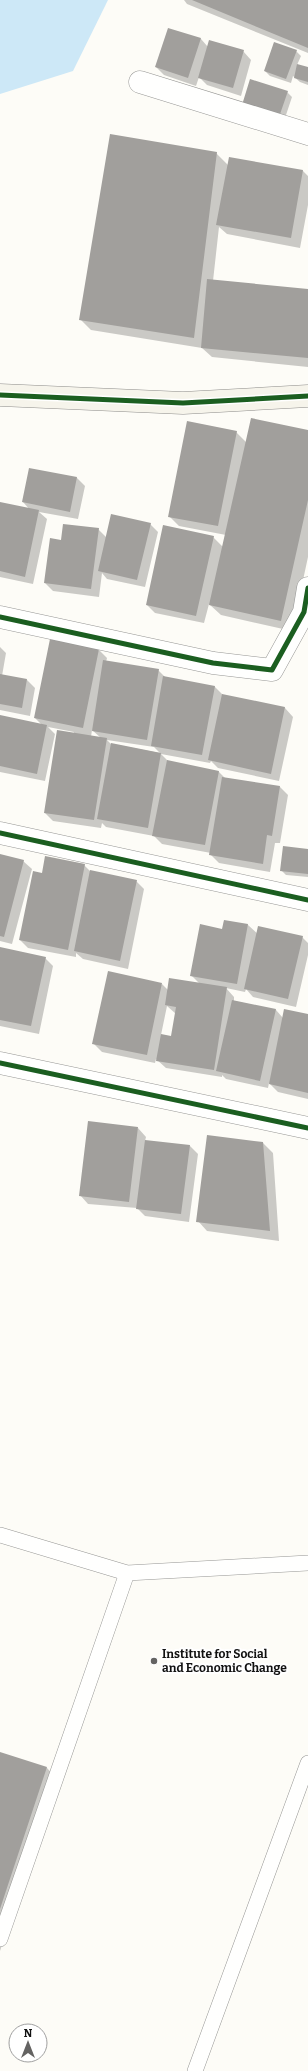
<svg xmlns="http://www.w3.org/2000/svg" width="308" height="2071" viewBox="0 0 308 2071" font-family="Bitter,serif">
	<rect width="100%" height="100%" fill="#fdfcf7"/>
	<!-- water -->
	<path fill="#cde8f7" d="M0 0H108L73 71 0 94Z"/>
	<!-- shadow -->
	<path fill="#0003" fill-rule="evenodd" d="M184 0H308V53L187 4Z
		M169 29 201 39 208 47 243 51 251 60 241 96 207 85 199 77 196 86 164 75 156 67Z
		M296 51 301 56 297 65 308 68V85L300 82 293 76 291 83 270 76 265 71Z
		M287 92 292 97 284 121 248 109Z
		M216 153 228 165 303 171 308 176V205L300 248 227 234 219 227 213 281 308 290V367L212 357 202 348 91 330 81 320Z
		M308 431V557L292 631 221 615 209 604 204 623 155 613 147 605 213 537 223 547 226 535 179 526 169 516 236 432 246 442Z
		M30 469 77 478 85 486 78 519 39 512 47 519 33 584 0 577V503L30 510 23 502Z
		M150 524 158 532 145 587 107 579 102 573 99 597 53 591 45 583 98 529 107 538Z
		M0 647 6 653 2 676 27 680 35 688 30 716 0 710Z
		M99 650 107 658 106 662 158 670 166 678 215 687 223 695 285 708 293 717 279 781 218 768 211 761 210 763 161 754 169 762 219 772 226 779 280 787 288 795 280 843H275L270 872 219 863 211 855V853L162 844 154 836 106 827 102 823 101 828 53 821 45 813 74 732 48 727 55 734 45 781 0 772V716L42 725 35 718ZM92 730 101 738 91 737ZM107 740 154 747 160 753 111 744Z
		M308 850V877L286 875 281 870Z
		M0 855 23 861 32 869 12 944 0 941Z
		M84 865 90 871 136 881 144 889 128 969 83 959 76 953V957L28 948 20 940 42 874Z
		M224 921 248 925 258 934 302 937 308 943V955L296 1007 253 997 246 989 245 992 226 988 234 997V1001L276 1010 283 1018 308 1015V1099L278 1092 269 1083 268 1088 226 1079 222 1075V1077L166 1068 156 1059 155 1063 102 1052 94 1044 162 984 169 991 200 984 191 975 223 930ZM167 1006 176 1014 172 1037 161 1035Z
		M0 948 45 958 53 966 39 1034 0 1026Z
		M138 1128 146 1137 145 1141 190 1146 198 1154 189 1222 145 1216 137 1208 88 1204 80 1195Z
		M263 1143 273 1153 279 1241 207 1231 198 1221Z
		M0 1753 47 1768 57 1779 0 1951Z"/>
	<!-- building -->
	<path fill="#a19f9c" d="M192 0H308V48Z
		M168 28 201 38 188 78 155 67Z
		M209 40 244 50 233 88 198 78Z
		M274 42 297 50 286 79 264 71Z
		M297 64 308 67V82L294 78Z
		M250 79 288 91 279 117 242 105Z
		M110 134 217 152 194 338 79 320Z
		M229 157 303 170 291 238 216 225Z
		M207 279 308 289V358L201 348Z
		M251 418 308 430V500L281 621 209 605Z
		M187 421 237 431 218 526 168 517Z
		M29 468 77 477 70 512 22 502Z
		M0 502 39 510 25 577 0 571Z
		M111 514 151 523 137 580 98 571Z
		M63 524 99 528 91 589 44 583 50 538 61 540Z
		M163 525 214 536 196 616 146 605Z
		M50 639 99 649 83 728 34 718Z
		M103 660 159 669 147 740 92 731Z
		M0 674 27 679 22 708 0 704Z
		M163 676 215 686 202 755 151 746Z
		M222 694 285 707 271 774 208 760Z
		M0 715 47 725 37 774 0 766Z
		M57 730 107 738 94 820 44 813Z
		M111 743 161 753 148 828 97 819Z
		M167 760 219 771 205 845 152 836Z
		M222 777 280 786 272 836 267 835 263 864 209 855Z
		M283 846 308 849V874L280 871Z
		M0 854 24 860 4 937 0 936Z
		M45 856 85 864 68 950 19 940 33 871 42 873Z
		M90 870 137 880 120 961 74 951Z
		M224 920 248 924 237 984 190 976 200 924 222 929Z
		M258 926 303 936 288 999 244 989Z
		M0 947 46 957 31 1026 0 1020Z
		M108 971 162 983 147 1055 92 1044Z
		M169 978 227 987 214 1070 156 1061 161 1034 171 1036 176 1007 165 1005Z
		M232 1000 276 1009 260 1081 216 1071Z
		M284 1009 308 1014V1093L269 1084Z
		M88 1121 138 1127 129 1202 79 1196Z
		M207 1135 263 1142 270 1231 196 1222Z
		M145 1140 190 1145 181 1214 136 1209Z
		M0 1752 47 1767 0 1909Z"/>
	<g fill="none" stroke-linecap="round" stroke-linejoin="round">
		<defs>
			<path id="lane" d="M0 1535 127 1573 308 1563
				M0 1939 127 1573
				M195 2071 308 1763"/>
			<path id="street" d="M140 82 308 134
				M0 617 213 663 272 670 304 612 308 588
				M0 833 308 900
				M0 1063 308 1128"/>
			<path id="secondary" d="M0 395 183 403 308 396"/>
		</defs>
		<!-- lane casing -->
		<use href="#lane" stroke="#979795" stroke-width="16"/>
		<!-- street casing -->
		<use href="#street" stroke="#979795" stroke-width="23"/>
		<!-- secondary casing -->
		<use href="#secondary" stroke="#8e8d8b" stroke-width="23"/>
		<!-- lane -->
		<use href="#lane" stroke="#fffffe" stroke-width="15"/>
		<!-- street -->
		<use href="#street" stroke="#fffffe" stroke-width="22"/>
		<!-- secondary -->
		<use href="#secondary" stroke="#f6f4eb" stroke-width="22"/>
		<defs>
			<path id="cycleway" d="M0 395 183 403 308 396
				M0 617 213 663 272 670 304 612 308 588
				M0 833 308 900
				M0 1063 308 1128"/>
		</defs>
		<!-- cycleway casing -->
		<use href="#cycleway" stroke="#fff" stroke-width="8"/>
		<!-- cycleway -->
		<use href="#cycleway" stroke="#1b5e20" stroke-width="5"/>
	</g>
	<!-- markers -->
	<circle fill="#646362" stroke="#fff" stroke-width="1.5" cx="154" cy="1661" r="4"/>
	<g text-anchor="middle" stroke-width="4" stroke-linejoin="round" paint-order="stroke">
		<!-- poi labels -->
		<g font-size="12" font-weight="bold" fill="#111" stroke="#fff" text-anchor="start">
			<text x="162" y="1658">Institute for Social<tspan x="162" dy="14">and Economic Change</tspan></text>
		</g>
	</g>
	<!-- north arrow -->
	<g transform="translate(28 2043)"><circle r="19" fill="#ffffff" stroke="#a0a0a0"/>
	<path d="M0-3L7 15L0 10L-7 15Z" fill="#646362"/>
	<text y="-6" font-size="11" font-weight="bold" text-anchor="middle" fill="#111111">N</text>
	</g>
</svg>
